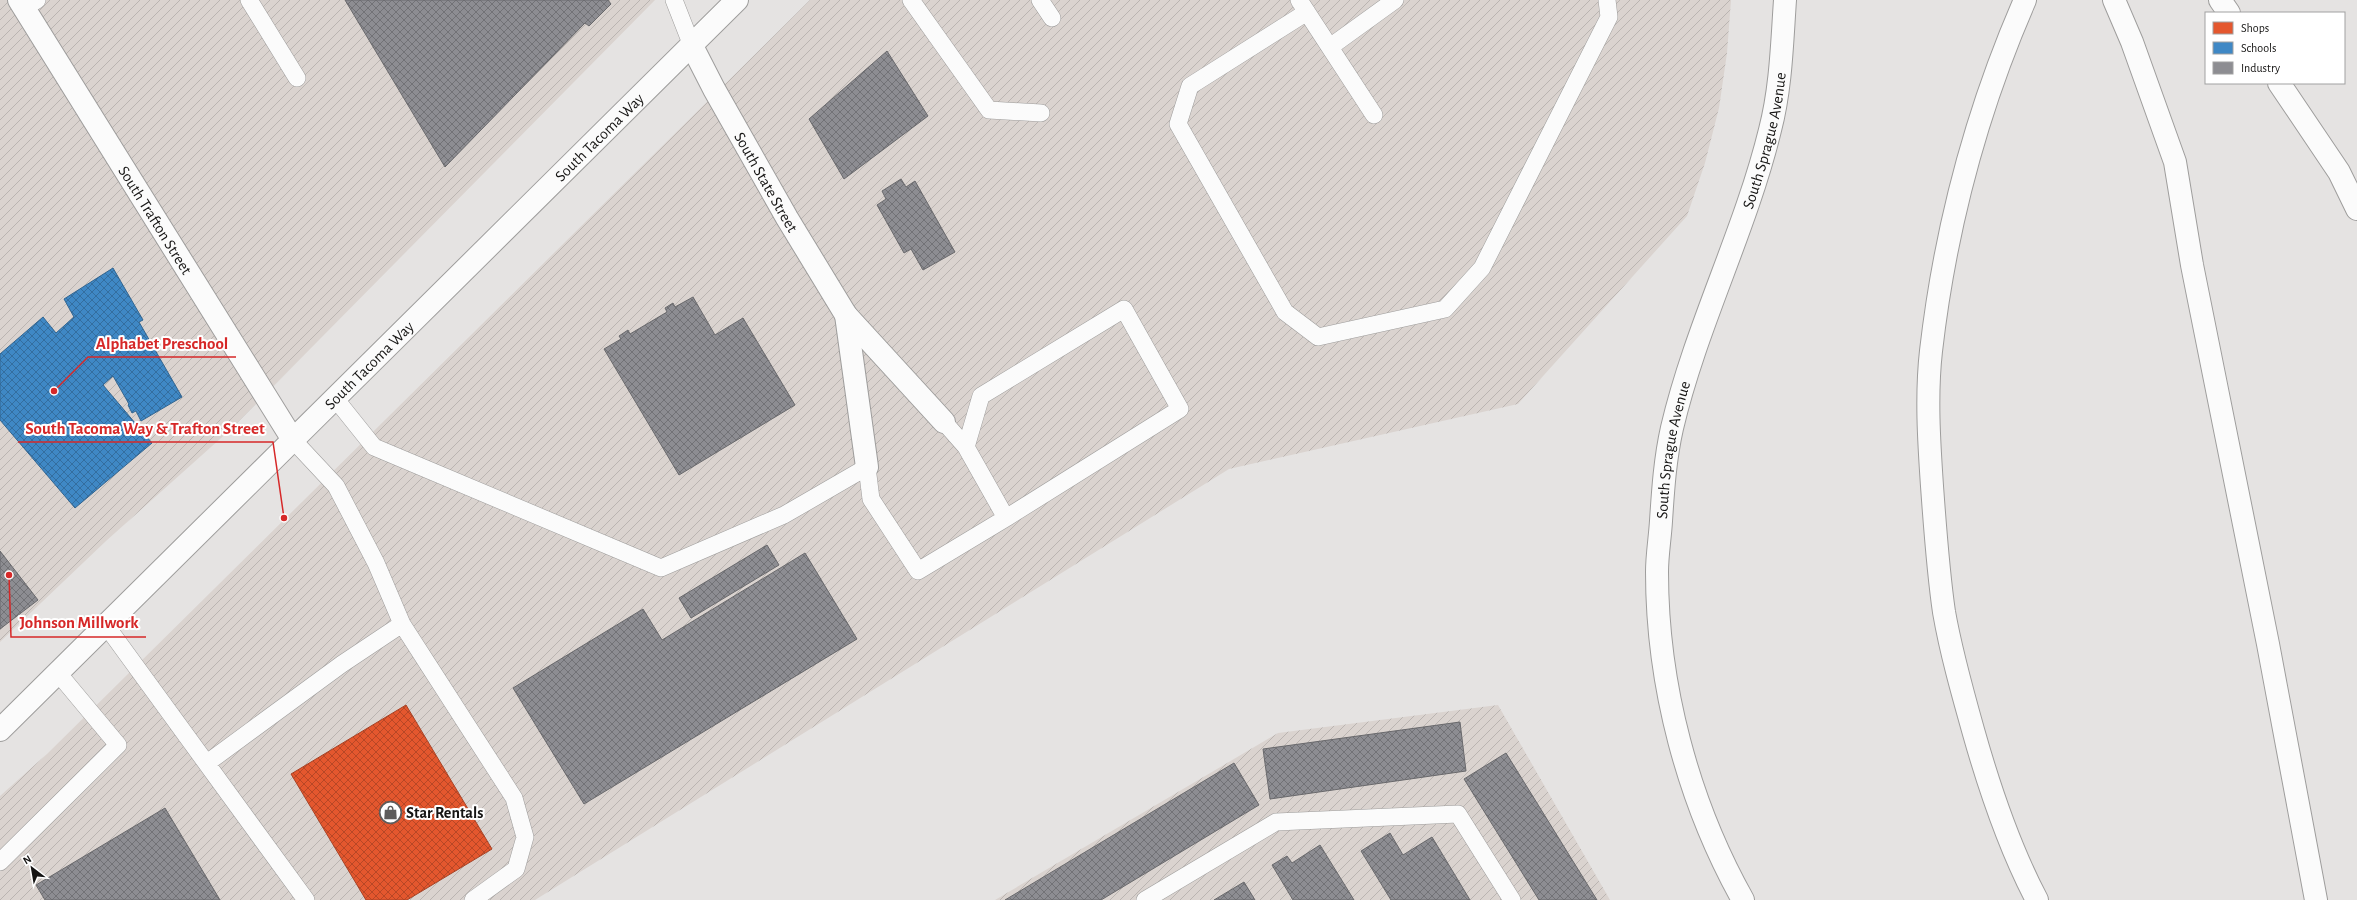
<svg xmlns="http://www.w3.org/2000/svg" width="2357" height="900" viewBox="0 0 2357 900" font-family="'Alegreya Sans',sans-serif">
	<defs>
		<pattern id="industrial-furrows" width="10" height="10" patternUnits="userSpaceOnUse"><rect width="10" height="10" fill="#dad3cf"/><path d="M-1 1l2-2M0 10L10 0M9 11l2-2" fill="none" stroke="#bab4b1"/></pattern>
		<pattern id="shops-cross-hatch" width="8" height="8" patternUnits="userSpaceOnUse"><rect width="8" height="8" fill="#e4572e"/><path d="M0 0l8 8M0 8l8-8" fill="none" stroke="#b84726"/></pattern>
		<pattern id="schools-cross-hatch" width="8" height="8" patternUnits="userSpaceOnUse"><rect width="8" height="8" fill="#3f88c5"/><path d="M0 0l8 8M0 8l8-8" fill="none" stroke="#346e9f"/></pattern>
		<pattern id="industry-cross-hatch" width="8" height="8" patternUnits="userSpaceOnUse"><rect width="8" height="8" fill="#8d8d92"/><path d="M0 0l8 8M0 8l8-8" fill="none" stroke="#727276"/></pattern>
	</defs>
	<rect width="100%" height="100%" fill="#e5e3e2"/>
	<!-- industrial -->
	<path fill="url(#industrial-furrows)" d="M0 0H655L230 430 106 541 0 642Z
		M810 0H1731L1727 53 1719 108 1705 163 1687 216 1518 404 1229 469 535 900H0V796L47 754Z
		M1498 705 1610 900H995L1278 733Z"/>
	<!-- shops -->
	<path fill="url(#shops-cross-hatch)" stroke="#a64326" d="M406 705 492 849 407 900H366L291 774Z"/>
	<!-- schools -->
	<path fill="url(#schools-cross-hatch)" stroke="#326590" d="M113 268 143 320 139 322 182 397 141 421 136 411 132 413 128 405 129 404 113 376 103 385 152 443 75 508 0 420V354L43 317 56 333 74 317 64 299Z"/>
	<!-- industry -->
	<path fill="url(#industry-cross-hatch)" stroke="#69696c" d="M345 0H608L611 4 589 26 585 23 445 167Z
		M887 51 928 116 844 179 809 119Z
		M901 179 906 187 915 181 955 252 923 270 911 249 904 253 877 205 886 199 882 191Z
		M693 297 715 335 743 318 795 405 679 475 604 349 621 339 619 336 628 330 630 334 667 312 665 308 673 303 675 307Z
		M767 545 779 565 691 618 679 598Z
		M0 551 38 600 0 629Z
		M805 553 857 639 584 804 513 688 643 609 662 640Z
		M1460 722 1466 771 1270 799 1263 749Z
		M1506 753 1597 900H1539L1464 779Z
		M1234 763 1259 805 1101 900H1005Z
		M165 808 220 900H45L36 885Z
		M1390 833 1403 855 1432 837 1470 900H1391L1361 851Z
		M1320 845 1354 900H1293L1272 865 1287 856 1292 863Z
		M1244 882 1255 900H1214Z"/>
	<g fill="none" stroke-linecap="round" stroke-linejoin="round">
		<defs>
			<path id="service" d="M249 0 297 78
				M674 0 692 46
				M911 0 989 110 1041 113
				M1040 0 1052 18
				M1299 0 1374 115
				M24 8 37 0
				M1307 12 1190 86 1178 124 1285 312 1318 337 1445 309 1482 268 1609 17 1607 0
				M1330 47 1395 0
				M334 397 374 447 661 568 784 515 867 467 871 499 918 571 1006 518 966 447 944 422
				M293 440 336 486 376 563 402 624
				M966 447 981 396 1124 309 1180 409 1006 518
				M105 624 306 900
				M207 763 342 664 402 624 514 798 525 837 516 869 473 900
				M0 862 118 745 58 673
				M1145 900 1276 822 1458 814 1512 900"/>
			<g id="minor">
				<path id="s1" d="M19 0 293 440"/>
				<path id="s2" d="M692 46 714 89 787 218 846 315 944 422"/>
				<path d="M846 315 867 467"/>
			</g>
			<g id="tertiary">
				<path id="s3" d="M1743 900C1688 802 1657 685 1657 572 1657 555 1660 538 1661 521 1663 490 1665 459 1672 428 1696 326 1745 232 1770 130 1781 88 1782 43 1785 0"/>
			</g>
			<g id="secondary">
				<path id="s4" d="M0 730 737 0"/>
			</g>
			<path id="motorway" d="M2025 0C1976 112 1945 230 1931 351 1926 395 1929 442 1932 486 1935 528 1938 571 1944 612 1951 652 1962 691 1973 730 1989 787 2009 847 2037 900
				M2114 0 2132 42 2175 162 2192 265 2268 644 2316 900
				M2220 0 2229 13
				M2279 83 2339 172 2357 209"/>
		</defs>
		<!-- service casing -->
		<use href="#service" stroke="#9e9d9c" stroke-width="18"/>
		<!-- minor casing -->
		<use href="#minor" stroke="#9e9d9c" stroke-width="24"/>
		<!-- tertiary casing -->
		<use href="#tertiary" stroke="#9e9d9c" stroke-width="24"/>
		<!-- secondary casing -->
		<use href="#secondary" stroke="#9e9d9c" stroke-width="24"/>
		<!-- motorway casing -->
		<use href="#motorway" stroke="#9e9d9c" stroke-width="24"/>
		<!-- service -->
		<use href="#service" stroke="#fbfbfb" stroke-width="17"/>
		<!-- minor -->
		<use href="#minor" stroke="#fbfbfb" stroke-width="22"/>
		<!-- tertiary -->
		<use href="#tertiary" stroke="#fbfbfb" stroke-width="22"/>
		<!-- secondary -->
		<use href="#secondary" stroke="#fbfbfb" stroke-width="22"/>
		<!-- motorway -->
		<use href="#motorway" stroke="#fbfbfb" stroke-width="22"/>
	</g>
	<!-- icons -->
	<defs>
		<symbol id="shop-ring" viewBox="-11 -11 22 22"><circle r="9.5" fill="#fff" stroke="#5e5c5b" stroke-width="1.5"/><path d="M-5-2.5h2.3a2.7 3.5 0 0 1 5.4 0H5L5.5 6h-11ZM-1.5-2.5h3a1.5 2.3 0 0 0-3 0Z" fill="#5e5c5b"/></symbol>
	</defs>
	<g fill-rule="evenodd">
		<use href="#shop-ring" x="378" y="800" width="25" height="25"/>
	</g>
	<g text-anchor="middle" stroke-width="4" stroke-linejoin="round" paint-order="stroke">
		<!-- street labels -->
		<g font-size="16" fill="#151413" stroke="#fff">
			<text dy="6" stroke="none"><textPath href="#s4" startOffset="843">South Tacoma Way</textPath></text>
			<text dy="6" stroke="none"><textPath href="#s3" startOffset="790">South Sprague Avenue</textPath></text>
			<text dy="6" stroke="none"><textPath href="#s2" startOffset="155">South State Street</textPath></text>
			<text dy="6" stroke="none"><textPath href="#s1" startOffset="259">South Trafton Street</textPath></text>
			<text dy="6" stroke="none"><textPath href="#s4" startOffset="519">South Tacoma Way</textPath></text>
			<text dy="6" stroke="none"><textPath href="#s3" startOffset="466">South Sprague Avenue</textPath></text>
		</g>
		<!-- poi labels -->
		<g font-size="16" font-weight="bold" fill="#151413" stroke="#fff" text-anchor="start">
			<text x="406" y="818">Star Rentals</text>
		</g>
	</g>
	<!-- callouts -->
	<path fill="none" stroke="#d62828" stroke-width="1.5" d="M54 391L88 357H236M284 518L273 442H18M9 575L11 637H146"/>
	<g fill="#d62828" stroke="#fff" stroke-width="1.5">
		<circle cx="54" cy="391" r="4"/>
		<circle cx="284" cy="518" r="4"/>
		<circle cx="9" cy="575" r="4"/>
	</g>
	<g font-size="17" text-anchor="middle" font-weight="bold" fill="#d62828" stroke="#fff" stroke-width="4" stroke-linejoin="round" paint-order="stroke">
		<text x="162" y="349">Alphabet Preschool</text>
		<text x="145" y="434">South Tacoma Way &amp; Trafton Street</text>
		<text x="79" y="628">Johnson Millwork</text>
	</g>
	<!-- legend -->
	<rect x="2205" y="12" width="140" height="72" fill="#ffffff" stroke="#a1a1a1"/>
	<rect x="2213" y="22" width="20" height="12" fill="#e4572e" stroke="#a1a1a1"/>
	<text x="2241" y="32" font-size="12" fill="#151413">Shops</text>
	<rect x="2213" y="42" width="20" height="12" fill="#3f88c5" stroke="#a1a1a1"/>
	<text x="2241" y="52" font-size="12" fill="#151413">Schools</text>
	<rect x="2213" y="62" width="20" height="12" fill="#8d8d92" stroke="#a1a1a1"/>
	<text x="2241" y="72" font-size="12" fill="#151413">Industry</text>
	<!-- north arrow -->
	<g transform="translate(32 868) rotate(329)" stroke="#ffffff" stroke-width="3" paint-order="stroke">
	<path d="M0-3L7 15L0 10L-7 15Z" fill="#151413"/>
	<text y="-6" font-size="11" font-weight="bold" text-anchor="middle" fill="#151413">N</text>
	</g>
</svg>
